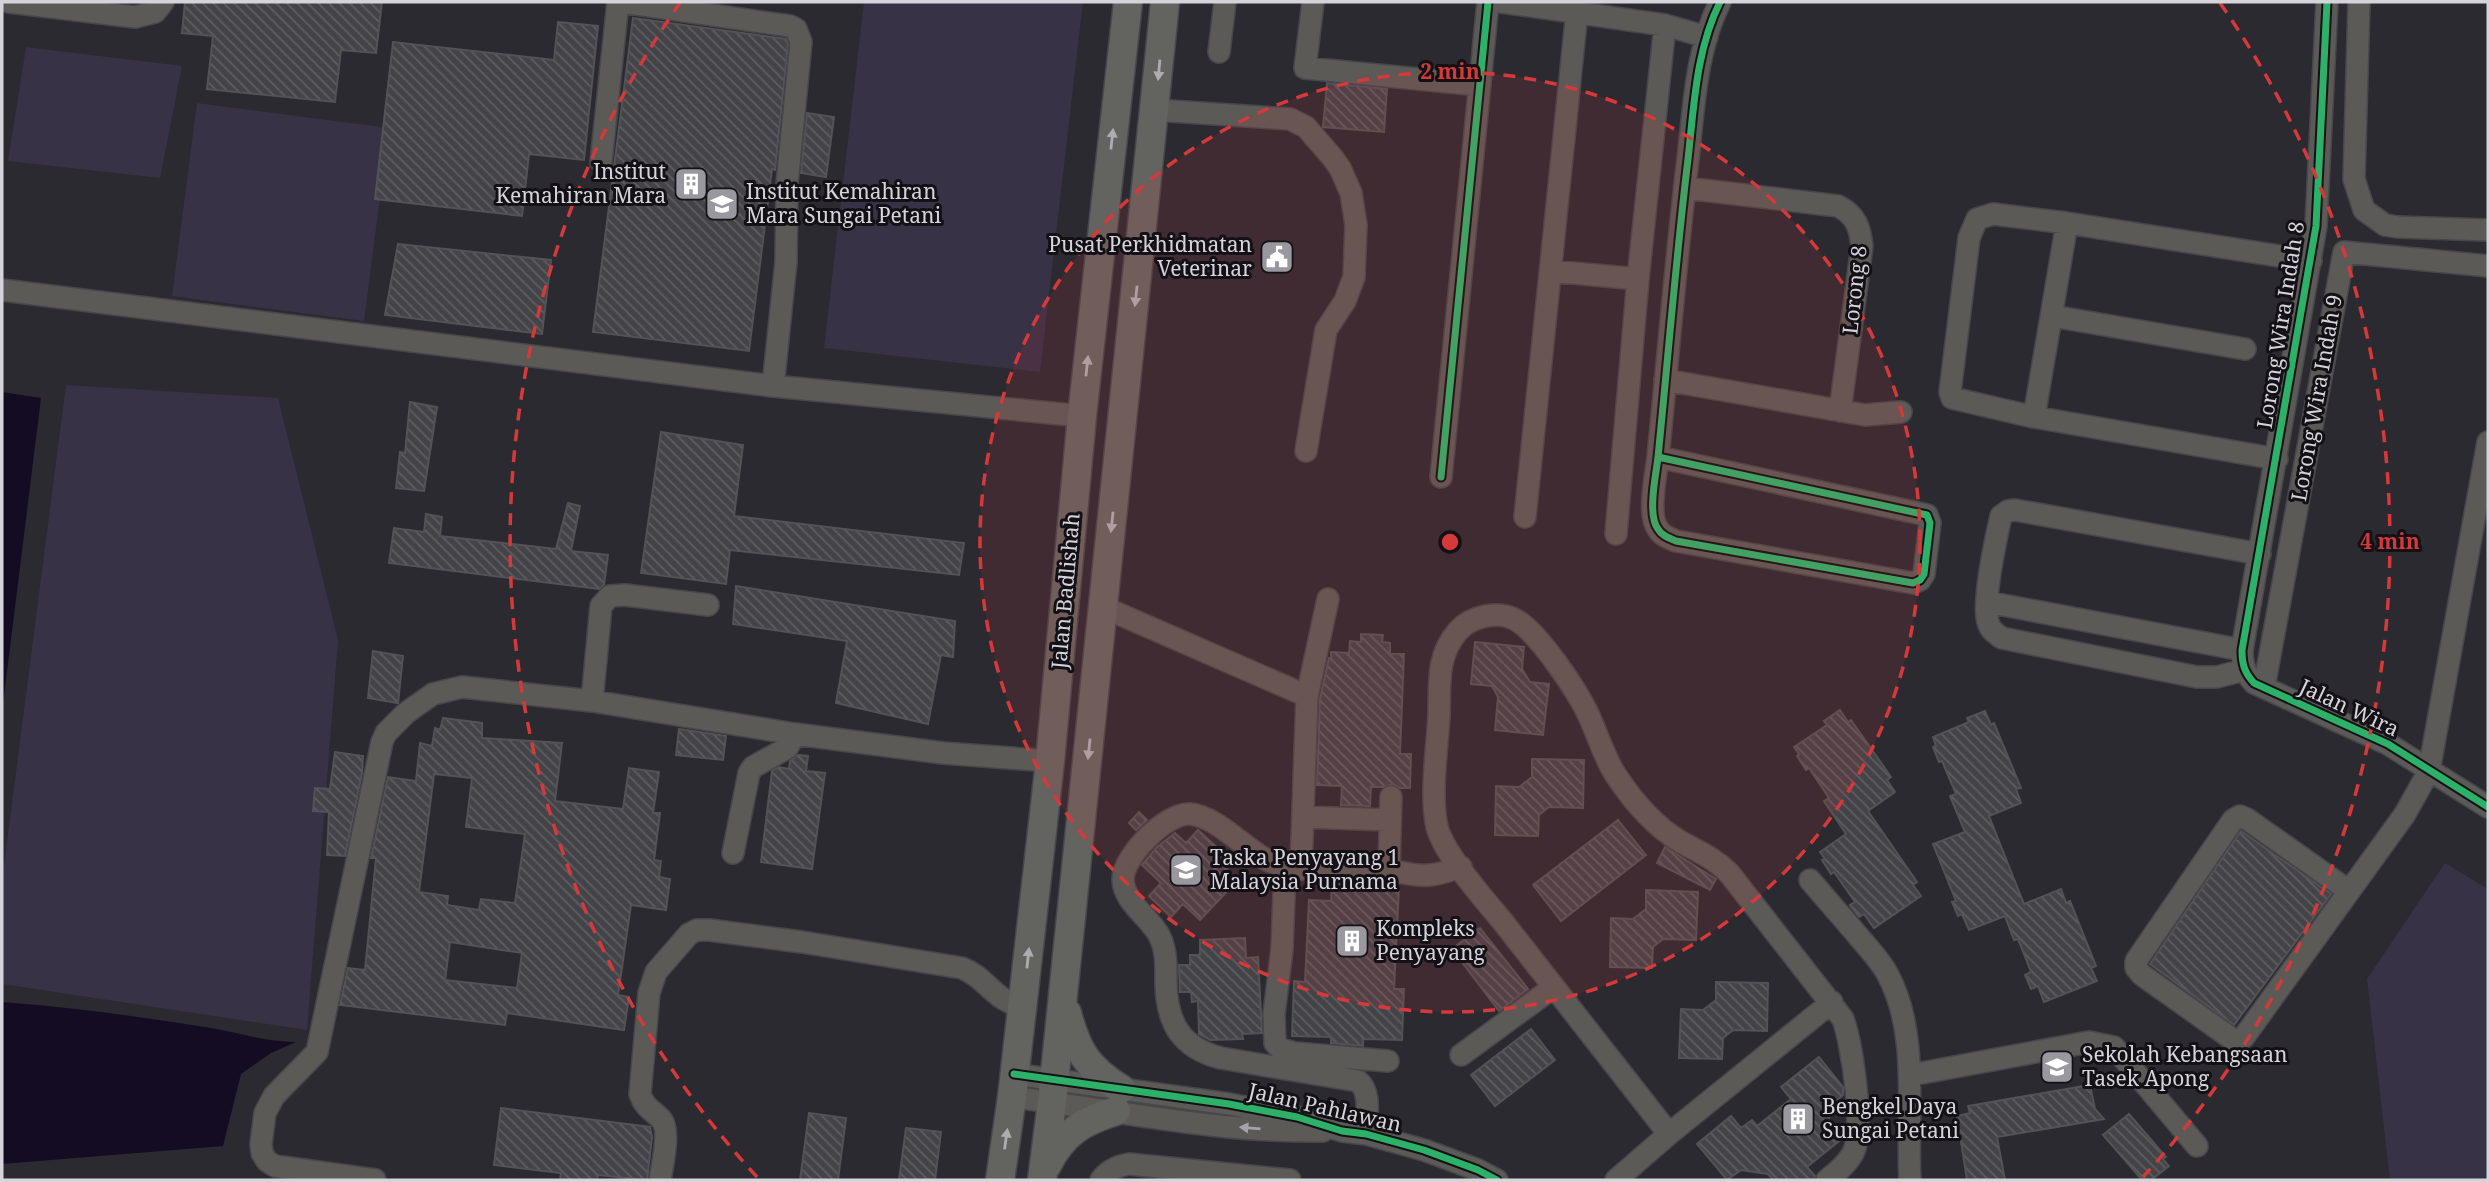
<svg xmlns="http://www.w3.org/2000/svg" width="2490" height="1182" viewBox="0 0 2490 1182" font-family="'Noto Serif',serif">
	<defs>
		<pattern id="building-back-hatch" width="6" height="6" patternUnits="userSpaceOnUse" patternTransform="scale(1.75)"><rect width="6" height="6" fill="#444347"/><path d="M-1 5l2 2M0 0l6 6M5-1l2 2" fill="none" stroke="#5e5d61"/></pattern>
	</defs>
	<rect width="100%" height="100%" fill="#2b2a30"/>
	<!-- green -->
	<path fill="#373246" d="M864 2H1083L1040 372 824 348Z
		M26 47 182 66 160 178 8 161Z
		M197 103 389 128 364 321 172 296Z
		M66 385 278 398 338 640 307 1030 2 984V881Z
		M2445 863 2488 889V1180H2390L2367 979Z"/>
	<!-- water -->
	<path fill="#140c23" d="M2 392 41 398 2 712Z
		M2 1002C72 1007 141 1017 211 1028 240 1033 266 1042 296 1042L271 1053 241 1074 223 1146 2 1164Z"/>
	<!-- building -->
	<path fill="url(#building-back-hatch)" stroke="#535256" stroke-width="2" fill-rule="evenodd" d="M185 2H382L376 53 341 50 335 102 207 89 213 36 182 33Z
		M633 18 786 39 788 44 775 170 772 169 749 351 593 332Z
		M558 22 598 26 584 160 529 154 522 216 375 199 393 42 554 60Z
		M1327 83 1387 89 1384 132 1323 127Z
		M807 113 834 117 826 177 801 173Z
		M398 244 551 260 542 334 385 315Z
		M410 402 437 407 424 491 396 488 400 452 405 453Z
		M661 432 743 445 734 516 964 543 959 575 730 550 726 584 641 573Z
		M568 503 580 506 571 551 608 555 604 585 599 589 389 563 394 528 424 532 426 514 442 517 440 536 556 549Z
		M736 586 955 621 953 657 941 655 928 724 836 703 847 641 733 624Z
		M1361 634 1383 635 1382 642 1390 643V654H1404L1400 754H1411L1410 788H1400L1392 784 1383 787H1371L1370 806 1341 805 1342 786 1317 785 1320 698 1329 658H1331V652L1349 653 1350 641 1361 642Z
		M1475 642 1524 647 1522 669 1530 682 1549 684 1543 735 1495 730 1498 697 1492 686 1471 684Z
		M373 651 403 656 398 703 368 698Z
		M1840 710 1848 722 1851 720 1891 777 1887 780 1895 792 1868 811 1917 882 1913 885 1921 896 1874 928 1864 914 1859 917 1851 907 1850 905 1855 902 1834 872 1831 874 1822 860 1825 859 1820 852 1846 834 1824 801 1829 798 1809 768 1806 770 1797 756 1799 754 1794 747 1827 725 1824 721Z
		M1985 711 1991 725 1994 723 2021 788 2016 789 2021 803 1989 816 2024 904 2061 889 2066 903 2070 901 2096 966 2091 968 2097 981 2044 1002 2038 986 2031 989 2025 975 2031 972 2018 939 2014 940 2005 916 1969 930 1962 914 1958 916 1952 902 1956 901 1933 844 1965 832 1950 796 1956 794 1942 761 1939 762 1933 747 1936 746 1933 737 1969 722 1967 718Z
		M443 718 482 723V738L562 743 555 801 623 809 629 768 659 772 653 813H660L654 860 661 861 659 877 670 879 666 910 631 905 618 995 629 997 624 1030 507 1013 505 1025 340 1005 348 968 365 970 376 858H371L388 777 416 781 420 743 432 746 435 728 440 730ZM434 774 472 778 466 827 525 834 515 903 481 899 479 910 447 905 448 896 419 892ZM450 942 522 953 517 988 445 980Z
		M679 729 726 736 723 760 676 755Z
		M335 752 363 756 362 773 345 856 327 855 329 812 313 811 315 788 330 789Z
		M798 755 808 756 806 771 825 773 812 869 761 862 772 771 779 767 789 769 790 761Z
		M1532 759 1584 760 1583 808 1549 807 1539 815 1538 836 1495 835 1496 786 1519 787 1532 777Z
		M1139 812 1147 820 1136 830 1129 823Z
		M1618 820 1646 855 1561 921 1533 885Z
		M1198 830 1233 862 1220 876 1232 886 1200 920 1183 904 1171 917 1149 896 1161 883 1142 865 1157 847 1175 833 1186 843Z
		M2241 831 2331 894 2234 1025 2150 964Z
		M1665 847 1716 879 1710 890 1657 863Z
		M1370 882V885L1399 887 1394 989H1404L1402 1040 1363 1039V1046L1331 1043V1037L1292 1036 1294 981 1305 982 1309 900 1331 901 1332 884Z
		M1646 890 1698 892 1696 940 1663 939 1653 947 1652 968 1610 967 1611 918 1633 919 1646 909Z
		M1480 928 1528 989 1499 1011 1452 949Z
		M1245 938 1246 958 1258 957 1262 1033 1242 1034 1243 1039 1210 1040 1199 1034 1198 1001 1192 1002 1191 992H1180L1179 965H1190V955H1200V940Z
		M1716 982 1768 983 1767 1031 1733 1030 1723 1038 1722 1059 1679 1058 1681 1009 1703 1010 1716 1000Z
		M1531 1029 1555 1060 1495 1106 1471 1075Z
		M1819 1057 1843 1087V1095L1831 1105 1828 1128 1839 1141 1807 1167 1815 1176 1814 1180H1773L1768 1174 1741 1170 1727 1180 1697 1144 1731 1116 1741 1128 1752 1120 1757 1126 1791 1099 1781 1087Z
		M2090 1085 2095 1109 2104 1119 1997 1137 2005 1180H1967L1957 1116 1970 1113 1968 1106Z
		M501 1108 650 1127 652 1137 647 1180 598 1175 597 1180H560L561 1173 494 1165Z
		M809 1113 846 1118 838 1180H800Z
		M2129 1114 2166 1157 2163 1159 2169 1166 2151 1180H2142L2103 1135Z
		M906 1128 941 1132 935 1180H899Z"/>
	<g fill="none" stroke-linecap="round" stroke-linejoin="round">
		<defs>
			<path id="minor" d="M9 2 135 17 155 12 163 2
				M622 2 790 26 796 29 801 42 787 184 786 262 773 386
				M1313 2 1305 68 1480 85
				M1501 2 1665 25 1707 37
				M2327 2 2316 226 2242 650C2242 664 2244 672 2254 683L2388 744 2488 807
				M2359 2 2354 179 2364 210 2385 225 2398 227 2488 230
				M1219 52 1225 2
				M1155 110 1290 119 1306 127 1332 157 1340 168 1351 193 1356 225 1354 277 1345 301 1326 330 1306 451
				M601 162 618 2
				M1685 188 1838 206C1856 215 1860 228 1862 246L1840 411
				M1551 271 1638 279
				M2 290 773 386 1082 416
				M2052 316 2245 349
				M1665 380 1865 415 1901 412
				M2034 417 2067 223
				M1658 457 1927 515 1930 523 1924 574 1920 580 1913 583 1676 541C1669 538 1662 536 1658 529 1647 515 1656 475 1658 457 1668 358 1676 258 1688 159 1694 106 1696 50 1720 2
				M2277 459 2034 417 1952 398 1950 392 1969 238 1977 219 1993 214 2067 223 2311 261
				M1441 477 1488 2
				M1525 517 1577 11
				M1616 534 1638 279 1665 25
				M1987 602 2242 650
				M1103 607 1307 696 1301 868
				M2244 670 2217 677H2197L2002 638C1995 633 1990 630 1988 622 1982 604 1996 538 2001 516L2008 511 2015 510 2260 554
				M2264 687 2344 252 2488 266
				M1307 696 1328 599
				M592 701 601 606 610 596 625 595 708 605
				M1303 817 1390 820
				M733 853 749 773 753 767 787 748 795 734
				M1285 866 1282 949 1274 1014 1275 1043 1281 1049 1295 1053 1388 1061
				M1389 870 1391 797
				M1810 880C1826 899 1843 918 1859 937 1869 949 1881 961 1888 975 1920 1035 1906 1115 1910 1180
				M2349 891 2247 819 2240 816 2233 820 2136 961V968L2142 975 2235 1041 2244 1037 2405 814 2429 771 2488 442
				M1461 1055 1554 987
				M1014 1074 1229 1104 1297 1117 1342 1131 1366 1134 1424 1150 1478 1170 1497 1180
				M1911 1075 2089 1042 2114 1047 2197 1146
				M1012 1097C1114 1110 1220 1133 1323 1131
				M1366 1134C1366 1118 1372 1092 1358 1081L1221 1058C1181 1048 1167 1023 1166 984 1166 969 1167 952 1160 937 1151 918 1124 903 1123 880 1122 857 1167 812 1190 814 1216 816 1244 848 1267 860 1303 878 1349 865 1388 870 1403 872 1415 877 1430 875 1441 874 1451 870 1461 867
				M1669 1134C1614 1063 1558 993 1503 922 1484 899 1444 854 1437 827 1430 797 1437 748 1439 716 1440 684 1436 656 1458 631 1471 616 1499 610 1516 620 1539 633 1578 692 1589 716 1598 736 1604 756 1615 774 1632 800 1654 826 1681 842 1699 852 1714 858 1729 873L1843 1019C1852 1044 1865 1131 1853 1153 1847 1164 1837 1172 1827 1180
				M375 1180 275 1166 267 1161 262 1153 261 1144 265 1113 274 1096 317 1052 382 742 386 733 406 713 433 694 462 687 592 701 795 734 943 753 1050 761
				M660 1180C662 1166 671 1130 661 1119 652 1110 644 1107 640 1094L649 993 656 972 689 934 697 930H709L802 942 962 968C986 977 995 1002 1022 1006
				M1101 1180C1108 1170 1117 1166 1129 1164L1290 1180
				M1616 1180 1669 1134 1832 1002"/>
			<path id="major" d="M1067 1013C1077 1051 1087 1068 1121 1089
				M1047 1165C1063 1133 1083 1121 1116 1111
				M1000 1180 1012 1097 1050 761 1082 416 1128 2
				M1042 1180 1052 1102 1165 2"/>
		</defs>
		<!-- minor casing -->
		<use href="#minor" stroke="#47464b" stroke-width="24"/>
		<!-- major casing -->
		<use href="#major" stroke="#47464b" stroke-width="31"/>
		<!-- minor -->
		<use href="#minor" stroke="#5b5a57" stroke-width="21"/>
		<!-- major -->
		<use href="#major" stroke="#636360" stroke-width="28"/>
		<defs>
			<path id="cycleway" d="M2327 2 2316 226 2242 650C2242 664 2244 672 2254 683L2388 744 2488 807
				M1658 457 1927 515 1930 523 1924 574 1920 580 1913 583 1676 541C1669 538 1662 536 1658 529 1647 515 1656 475 1658 457 1668 358 1676 258 1688 159 1694 106 1696 50 1720 2
				M1441 477 1488 2
				M1014 1074 1229 1104 1297 1117 1342 1131 1366 1134 1424 1150 1478 1170 1497 1180"/>
		</defs>
		<!-- cycleway casing -->
		<use href="#cycleway" stroke="#131116" stroke-width="11"/>
		<!-- cycleway -->
		<use href="#cycleway" stroke="#2db169" stroke-width="7"/>
	</g>
	<!-- one-way arrows -->
	<defs><path id="oneway-solid" d="M-6-.8H1V-3.2L6.5 0L1 3.2V.8H-6Z" transform="scale(1.75)"/></defs>
	<g fill="#aeacb0">
		<use href="#oneway-solid" transform="translate(1159 70) rotate(95)"/>
		<use href="#oneway-solid" transform="translate(1112 139) rotate(-84)"/>
		<use href="#oneway-solid" transform="translate(1136 296) rotate(96)"/>
		<use href="#oneway-solid" transform="translate(1087 366) rotate(-84)"/>
		<use href="#oneway-solid" transform="translate(1112 522) rotate(96)"/>
		<use href="#oneway-solid" transform="translate(1089 749) rotate(96)"/>
		<use href="#oneway-solid" transform="translate(1028 958) rotate(-84)"/>
		<use href="#oneway-solid" transform="translate(1006 1139) rotate(-82)"/>
	</g>
	<use fill="#a5a3a6" href="#oneway-solid" transform="translate(1250 1128) rotate(-175)"/>
	<!-- distance rings -->
	<circle cx="1450" cy="542" r="470" fill="#d6393a" fill-opacity=".12"/>
	<g fill="none" stroke="#d6393a" stroke-width="3.5" stroke-dasharray="12 9">
		<circle cx="1450" cy="542" r="470"/>
		<path d="M757 1177A940 940 0 0 1 680 3M2220 3A940 940 0 0 1 2143 1177"/>
	</g>
	<!-- icons -->
	<defs>
		<symbol id="building-square" viewBox="-11 -11 22 22"><rect x="-9" y="-9" width="18" height="18" rx="4" fill="#9a989f" stroke="#131116"/><path d="M-4-6H4V6H1V3H-1V6H-4ZM-2.5-4.3h1.7v1.8h-1.7ZM.8-4.3h1.7v1.8H.8ZM-2.5-1h1.7V.8h-1.7ZM.8-1h1.7V.8H.8Z" fill="#fff"/></symbol>
		<symbol id="school-square" viewBox="-11 -11 22 22"><rect x="-9" y="-9" width="18" height="18" rx="4" fill="#9a989f" stroke="#131116"/><path d="M0-5L7-2L0 1L-7-2ZM-4 1L0 2.5L4 1V4Q0 6-4 4Z" fill="#fff"/></symbol>
		<symbol id="civic-square" viewBox="-11 -11 22 22"><rect x="-9" y="-9" width="18" height="18" rx="4" fill="#9a989f" stroke="#131116"/><path d="M-.6-6.5H3V-4.5H.6V-3L4-1V1h2V6H-6V1h2V-1L-.6-3ZM-1.2 2.5V6h2.4V2.5Z" fill="#fff"/></symbol>
	</defs>
	<g fill-rule="evenodd">
		<use href="#building-square" x="672" y="165" width="38" height="38"/>
		<use href="#school-square" x="703" y="185" width="38" height="38"/>
		<use href="#civic-square" x="1258" y="238" width="38" height="38"/>
		<use href="#school-square" x="1167" y="851" width="38" height="38"/>
		<use href="#building-square" x="1333" y="922" width="38" height="38"/>
		<use href="#school-square" x="2038" y="1048" width="38" height="38"/>
		<use href="#building-square" x="1779" y="1100" width="38" height="38"/>
	</g>
	<g text-anchor="middle" stroke-width="6" stroke-linejoin="round" paint-order="stroke">
		<!-- poi labels -->
		<g font-size="21" fill="#d6d4db" stroke="#131116" text-anchor="start">
			<text x="666" y="179" text-anchor="end">Institut<tspan x="666" dy="24">Kemahiran Mara</tspan></text>
			<text x="746" y="199">Institut Kemahiran<tspan x="746" dy="24">Mara Sungai Petani</tspan></text>
			<text x="1252" y="252" text-anchor="end">Pusat Perkhidmatan<tspan x="1252" dy="24">Veterinar</tspan></text>
			<text x="1210" y="865">Taska Penyayang 1<tspan x="1210" dy="24">Malaysia Purnama</tspan></text>
			<text x="1376" y="936">Kompleks<tspan x="1376" dy="24">Penyayang</tspan></text>
			<text x="2082" y="1062">Sekolah Kebangsaan<tspan x="2082" dy="24">Tasek Apong</tspan></text>
			<text x="1822" y="1114">Bengkel Daya<tspan x="1822" dy="24">Sungai Petani</tspan></text>
		</g>
		<!-- street labels -->
		<g font-size="21" fill="#d6d4db" stroke="#131116">
			<text transform="translate(1855 290) rotate(-84)" y="7">Lorong 8</text>
			<text transform="translate(2281 325) rotate(-81)" y="7">Lorong Wira Indah 8</text>
			<text transform="translate(2317 398) rotate(-80)" y="7">Lorong Wira Indah 9</text>
			<text transform="translate(1066 591) rotate(-85)" y="7">Jalan Badlishah</text>
			<text transform="translate(2349 708) rotate(25)" y="7">Jalan Wira</text>
			<text transform="translate(1325 1108) rotate(13)" y="7">Jalan Pahlawan</text>
		</g>
	</g>
	<circle cx="1450" cy="542" r="10" fill="#d6393a" stroke="#131116" stroke-width="3.5"/>
	<g font-size="21" text-anchor="middle" font-weight="bold" fill="#d6393a" stroke="#131116" stroke-width="6" stroke-linejoin="round" paint-order="stroke">
		<text x="1450" y="79">2 min</text>
		<text x="2390" y="549">4 min</text>
	</g>
	<!-- border -->
	<rect width="2490" height="1182" fill="none" stroke="#d6d4db" stroke-width="7"/>
</svg>
